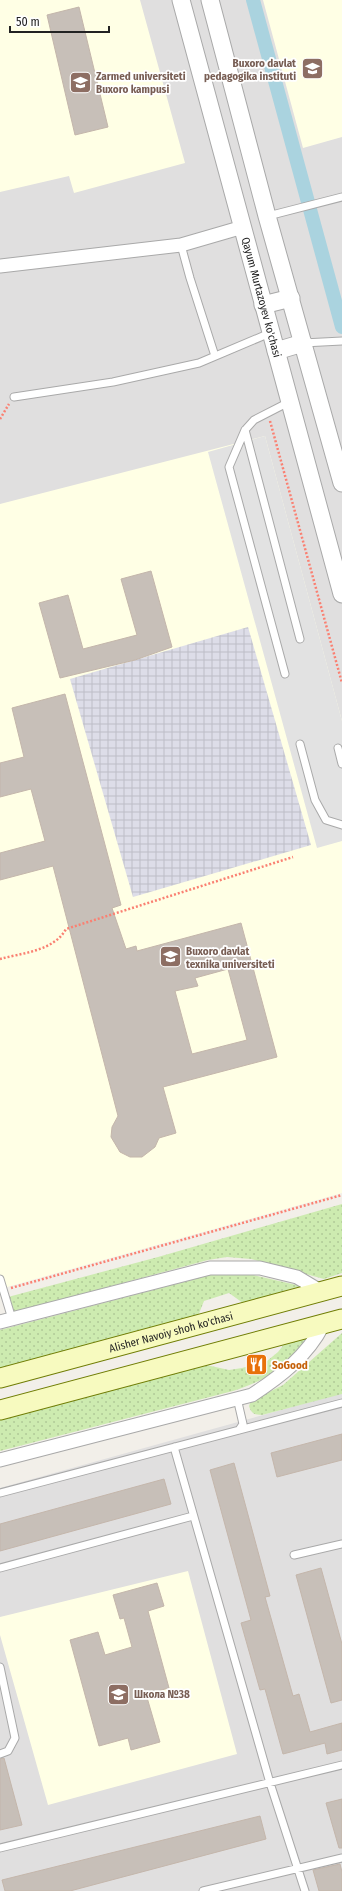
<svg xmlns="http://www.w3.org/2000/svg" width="342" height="1891" viewBox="0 0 342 1891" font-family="'Fira Sans Condensed',sans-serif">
	<defs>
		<pattern id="grass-dots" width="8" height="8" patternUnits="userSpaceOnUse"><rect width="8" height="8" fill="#cdebb0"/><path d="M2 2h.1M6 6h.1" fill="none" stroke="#b0c997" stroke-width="1.8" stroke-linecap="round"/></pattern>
		<pattern id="plaza-grid" width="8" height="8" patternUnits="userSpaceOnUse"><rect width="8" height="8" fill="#dddde8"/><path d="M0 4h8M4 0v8" fill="none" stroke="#bdbdc7"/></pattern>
	</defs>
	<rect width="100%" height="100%" fill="#f2efe9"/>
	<!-- residential -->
	<path fill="#e0dfdf" d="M0 0H342V1186L0 1271Z
		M342 1393V1891H0V1488Z"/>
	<!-- education -->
	<path fill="#ffffe5" d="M0 0H140L185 163 74 193 69 176 0 192Z
		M263 0H342V137L303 148Z
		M265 436 342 721V1193L0 1289V504Z
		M188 1571 237 1754 48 1805 0 1635V1617Z"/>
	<!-- grass -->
	<path fill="url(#grass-dots)" d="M342 1204V1273L324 1279 251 1259 227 1257 208 1260 12 1313 8 1297 158 1257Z
		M218 1273 249 1274 301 1286 243 1303 229 1293 204 1301 198 1316 0 1368V1330Z
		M342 1333V1394L262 1415C254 1415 251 1413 249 1406L251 1401 283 1385Z
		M310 1337C288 1368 268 1379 233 1391L0 1451V1418L202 1364 229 1370 242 1368 267 1361 278 1352 285 1343Z"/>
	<!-- parking -->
	<path fill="#e2e2e2" d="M265 436 342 721V841L317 848 208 452Z"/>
	<!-- plaza -->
	<path fill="url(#plaza-grid)" d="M248 627 311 845 133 897 70 679Z"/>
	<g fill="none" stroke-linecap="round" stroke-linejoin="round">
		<!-- canal -->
		<path stroke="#aad3df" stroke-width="14" d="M253 0 342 327"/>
	</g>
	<!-- building -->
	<path fill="#c7bfb8" stroke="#c4b6ab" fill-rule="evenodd" d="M79 7 108 127 75 135 47 15Z
		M151 571 172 647 135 660 60 678 39 603 68 595 83 649 137 635 121 579Z
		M65 694 121 905 112 908 126 949 136 946 137 951 241 923 277 1057 163 1087 176 1133 159 1138 155 1147 142 1157H130L120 1152 111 1137 112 1127 118 1116 53 866 0 880V853L45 841 31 789 0 797V763L24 757 12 708ZM228 969 247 1040 192 1054 175 991 198 986 195 978Z
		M342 1434V1460L277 1477 271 1453Z
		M234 1463 270 1596 265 1597 293 1696 299 1694 310 1732 342 1723V1750L327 1754 325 1743 283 1754 265 1689 260 1690 241 1623 251 1620 210 1470Z
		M164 1479 171 1504 0 1551V1524Z
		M321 1568 342 1644V1700L331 1703 296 1575Z
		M157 1583 164 1606 148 1611 169 1688 146 1694 160 1742 131 1750 128 1738 99 1746 70 1640 98 1632 105 1655 132 1647 124 1618 120 1619 113 1595Z
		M4 1758 22 1825 0 1830V1759Z
		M342 1799V1848H339L326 1803Z
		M260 1816 266 1839 70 1891H5L2 1880Z
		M340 1864 342 1872V1891H319L313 1870Z"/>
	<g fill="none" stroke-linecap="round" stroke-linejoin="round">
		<defs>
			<path id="service" d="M268 216 342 197
				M181 245 190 278 215 356
				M303 343 342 341
				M14 397 113 382 199 363 270 333
				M245 430 300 639
				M285 674 229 467 245 430 254 420 289 402
				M300 744 315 800 326 820 342 825
				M338 748 342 764
				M0 1279 12 1319
				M237 1398 243 1424 239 1430
				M174 1447 270 1783 305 1891
				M0 1493 342 1403
				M294 1555 342 1544
				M0 1568 193 1516
				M0 1667 15 1738 8 1751 0 1754
				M0 1848 342 1765
				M203 1891 342 1858"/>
			<path id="minor" d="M0 266 181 245 243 227
				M0 1322 210 1268H260L297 1277 322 1292
				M0 1460 252 1395C281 1376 307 1356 323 1325"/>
			<g id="tertiary">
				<path id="s1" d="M181 0 342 594"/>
				<path d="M210 0 267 216 342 483"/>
				<path d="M263 305 291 298"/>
				<path d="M276 351 303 343"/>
			</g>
			<g id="secondary">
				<path id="s2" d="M0 1378 342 1286"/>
				<path d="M0 1410 342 1319"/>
			</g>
		</defs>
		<!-- service casing -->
		<use href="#service" stroke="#a9a9a9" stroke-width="9"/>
		<!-- minor casing -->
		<use href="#minor" stroke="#a9a9a9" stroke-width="15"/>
		<!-- tertiary casing -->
		<use href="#tertiary" stroke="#a9a9a9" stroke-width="19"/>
		<!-- secondary casing -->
		<use href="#secondary" stroke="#707d05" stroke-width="21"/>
		<!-- path -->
		<path stroke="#fa8072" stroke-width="2.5" stroke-dasharray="2 2" stroke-linecap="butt" d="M0 419 9 404
			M270 421 342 683
			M0 959C22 953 54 951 66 929L293 857
			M11 1288 342 1195"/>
		<!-- service -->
		<use href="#service" stroke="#fff" stroke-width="7"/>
		<!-- minor -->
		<use href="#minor" stroke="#fff" stroke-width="13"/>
		<!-- tertiary -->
		<use href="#tertiary" stroke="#fff" stroke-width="17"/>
		<!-- secondary -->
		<use href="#secondary" stroke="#f7fabf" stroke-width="19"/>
	</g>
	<!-- icons -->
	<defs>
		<symbol id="university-square" viewBox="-11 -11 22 22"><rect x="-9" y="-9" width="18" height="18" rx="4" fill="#8d6e63" stroke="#fff"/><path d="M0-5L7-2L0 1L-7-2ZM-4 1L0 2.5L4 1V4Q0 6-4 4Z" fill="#fff"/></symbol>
		<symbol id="restaurant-square" viewBox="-11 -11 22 22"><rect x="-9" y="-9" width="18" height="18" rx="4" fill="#e8710a" stroke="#fff"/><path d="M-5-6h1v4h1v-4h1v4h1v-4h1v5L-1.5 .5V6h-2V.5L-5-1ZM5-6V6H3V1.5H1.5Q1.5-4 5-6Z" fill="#fff"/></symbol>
		<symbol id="school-square" viewBox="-11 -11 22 22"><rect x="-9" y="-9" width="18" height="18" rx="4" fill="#8d6e63" stroke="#fff"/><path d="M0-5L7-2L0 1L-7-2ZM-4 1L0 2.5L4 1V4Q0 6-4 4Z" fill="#fff"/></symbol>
	</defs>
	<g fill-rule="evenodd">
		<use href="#university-square" x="300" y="56" width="25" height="25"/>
		<use href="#university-square" x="68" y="70" width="25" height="25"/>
		<use href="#university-square" x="158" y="944" width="25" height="25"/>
		<use href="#restaurant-square" x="244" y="1352" width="25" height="25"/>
		<use href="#school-square" x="106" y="1682" width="25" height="25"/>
	</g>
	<g text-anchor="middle" stroke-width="3.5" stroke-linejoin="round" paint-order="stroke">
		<!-- education labels -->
		<g font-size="11" font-weight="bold" fill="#785e54" stroke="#fff" text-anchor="start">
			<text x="296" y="67" text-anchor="end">Buxoro davlat<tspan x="296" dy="13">pedagogika instituti</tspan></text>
			<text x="96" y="80">Zarmed universiteti<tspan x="96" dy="13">Buxoro kampusi</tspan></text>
			<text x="186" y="955">Buxoro davlat<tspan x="186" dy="13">texnika universiteti</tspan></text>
			<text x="134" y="1698">Школа №38</text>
		</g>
		<!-- street labels -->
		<g font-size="11" fill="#222" stroke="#fff">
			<text dy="4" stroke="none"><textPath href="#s1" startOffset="308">Qayum Murtazoyev ko'chasi</textPath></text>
			<text dy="4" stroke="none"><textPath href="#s2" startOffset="177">Alisher Navoiy shoh ko'chasi</textPath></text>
		</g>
		<!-- food labels -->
		<g font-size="11" font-weight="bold" fill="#c56008" stroke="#fff" text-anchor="start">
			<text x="272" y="1369">SoGood</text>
		</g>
	</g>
	<!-- scale -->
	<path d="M10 26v6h99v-6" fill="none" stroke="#222222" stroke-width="2"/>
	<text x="16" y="26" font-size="12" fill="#222222" stroke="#ffffff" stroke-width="3" paint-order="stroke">50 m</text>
</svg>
